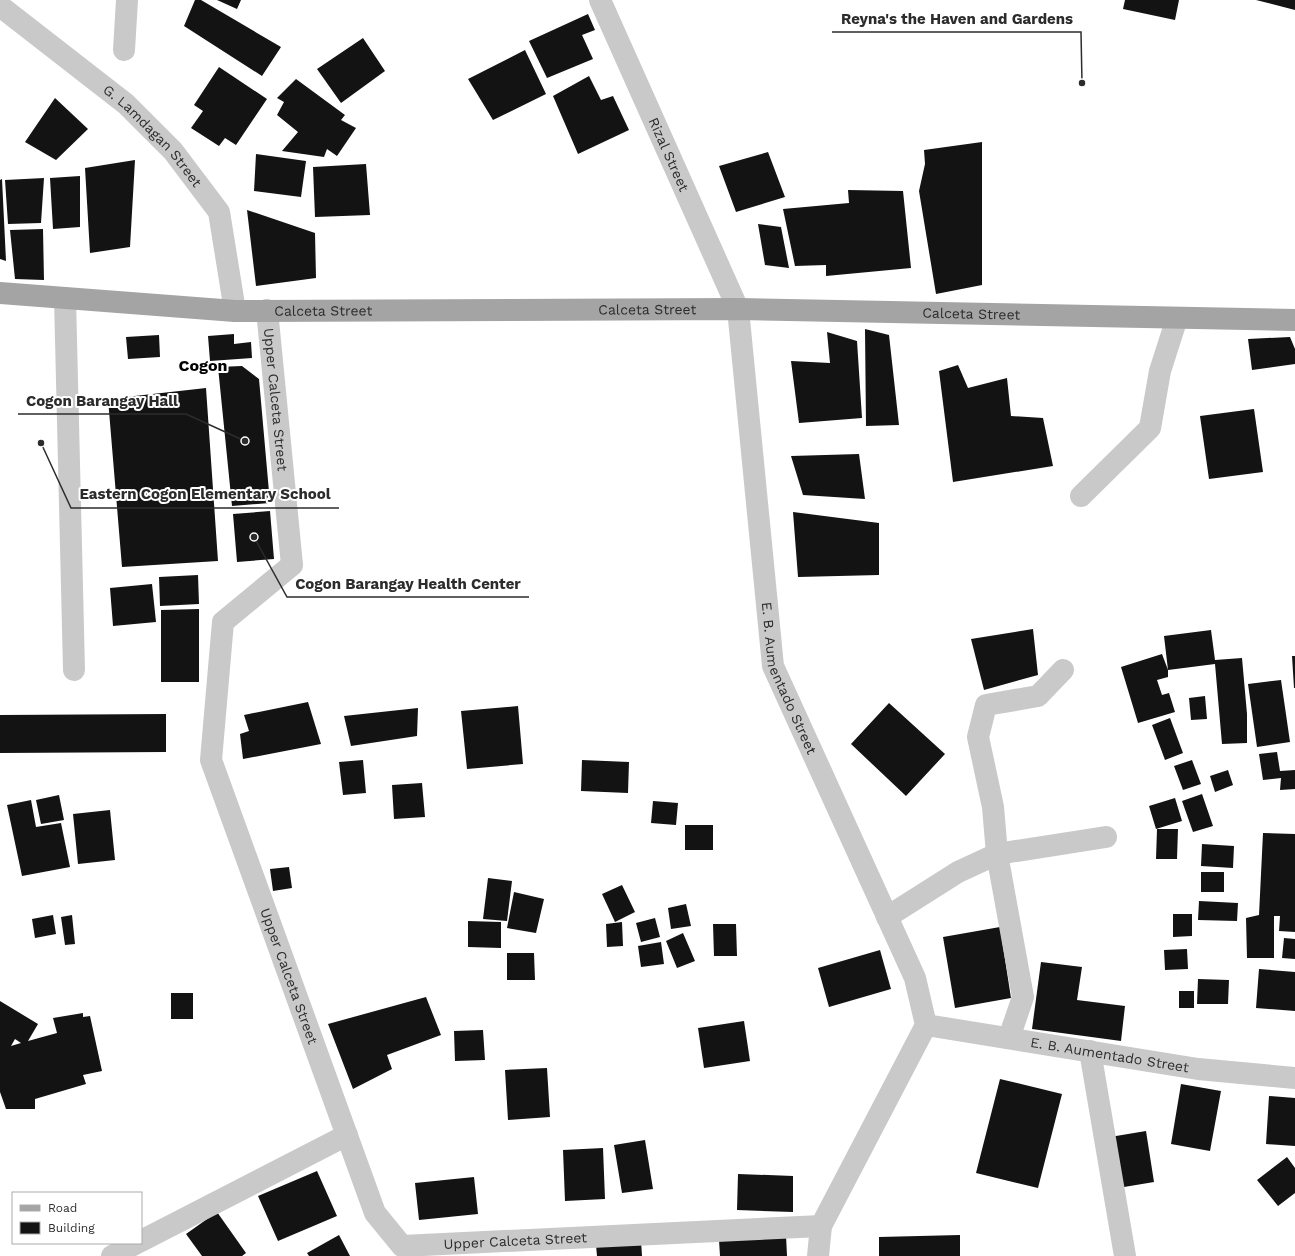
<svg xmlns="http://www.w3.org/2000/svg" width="1295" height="1256" viewBox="0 0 1295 1256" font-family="'Work Sans',sans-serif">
	<rect width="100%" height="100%" fill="#fff"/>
	<!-- building -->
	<path fill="#131313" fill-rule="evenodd" d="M195 0H201L281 47 262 76 184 26Z
		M217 0H241L237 9Z
		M1125 0H1179L1175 20 1123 9Z
		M1256 0H1295V10Z
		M588 14 595 30 582 35 593 59 547 78 529 41Z
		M363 38 385 71 341 103 317 69Z
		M525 50 546 94 493 120 468 79Z
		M219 67 267 99 236 145 225 138 219 146 191 128 203 111 194 105Z
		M589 76 601 100 613 96 629 130 578 154 553 96Z
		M296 79 345 115 341 120 356 128 337 156 327 149 324 157 282 151 298 132 277 115 284 102 277 98Z
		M55 98 88 129 56 160 25 142Z
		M982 142V285L936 294 919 191 925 164 924 150Z
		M768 152 785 197 736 212 719 166Z
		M256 154 306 161 301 197 254 191Z
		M135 160 130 247 90 253 85 168Z
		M366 164 370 215 315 217 313 167Z
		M80 176V227L53 229 50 178Z
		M44 178 41 223 8 224 5 180Z
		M2 179 6 261 0 259V180Z
		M848 190 903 191 911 268 826 276V265L795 266 783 209 849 203Z
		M247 210 315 233 316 278 256 286Z
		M758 224 781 227 789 268 765 265Z
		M43 229 44 280 15 279 10 230Z
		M865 329 889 335 899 425 866 426Z
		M827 332 857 341 862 418 799 423 791 361 830 363Z
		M234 334V344L251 342 252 358 210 361 208 336Z
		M159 335 160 357 128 359 126 337Z
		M1290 337 1295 349V364L1252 370 1248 339Z
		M958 365 968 388 1007 378 1011 416 1043 418 1053 466 953 482 939 371Z
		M242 366 259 379 270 503 232 506 218 367Z
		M206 388 218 561 122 567 108 399Z
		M1254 409 1263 472 1209 479 1200 416Z
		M859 454 865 499 803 495 791 456Z
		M270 511 274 559 237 562 233 514Z
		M793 512 879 523V575L798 577Z
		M198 575 199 604 160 606 159 577Z
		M152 584 156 622 113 626 110 588Z
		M199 609V682H161V610Z
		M1033 629 1038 675 984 690 971 639Z
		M1211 630 1215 660 1242 658 1247 714V743L1222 744 1215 664 1168 670V677L1157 680 1162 695 1169 693 1175 712 1138 723 1121 667 1162 654 1168 670 1164 636Z
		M1292 656H1295V688H1294Z
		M1281 680 1290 742 1257 747 1248 684Z
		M1205 696 1207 719 1191 720 1189 698Z
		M308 702 321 744 243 759 240 734 249 731 244 715Z
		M889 703 945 754 906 796 851 744Z
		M518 706 523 764 467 769 461 711Z
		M418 708 417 736 351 746 344 716Z
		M166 714V752L0 753V715Z
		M1170 718 1183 753 1165 760 1152 725Z
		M1277 752 1280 771 1295 770V789L1280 790 1281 778 1263 780 1259 754Z
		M363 760 366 793 343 795 339 762Z
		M582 760 629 762 628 793 581 791Z
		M1192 760 1201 784 1183 790 1174 766Z
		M1228 770 1233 785 1215 792 1210 776Z
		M422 783 425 817 394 819 392 785Z
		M1202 794 1213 826 1193 832 1182 801Z
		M59 795 64 820 41 824 36 800Z
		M1175 798 1182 821 1156 829 1149 806Z
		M31 800 36 827 61 823 70 867 22 876 7 805Z
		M653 801 678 803 676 825 651 823Z
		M110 810 115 860 78 864 73 814Z
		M685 825H713V850H685Z
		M1157 829H1178L1177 859H1156Z
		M1263 833 1295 834V932L1279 931 1280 916H1274V958H1247L1246 918 1259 915Z
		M1202 844 1234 846 1233 868 1201 866Z
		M289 867 292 888 273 891 270 869Z
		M1201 872H1224V892H1201Z
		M488 878 512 881 507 921 483 919Z
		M622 885 635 912 615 922 602 894Z
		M514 892 544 899 536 933 507 928Z
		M1199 901 1238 903 1237 921 1198 920Z
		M686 904 691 926 671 929 668 908Z
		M1173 914H1192V936L1173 937Z
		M53 915 56 934 35 938 32 919Z
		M72 915 75 944 65 945 61 917Z
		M655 918 660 937 641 942 636 923Z
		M468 921 501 922V948L468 947Z
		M622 922 623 946 607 947 606 924Z
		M713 924H736L737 956H714Z
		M1000 927 1011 998 955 1008 943 937Z
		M683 933 695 961 677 968 666 941Z
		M1284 938 1295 939V959L1282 958Z
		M661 942 664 964 641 967 638 946Z
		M1187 949 1188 969 1165 970 1164 950Z
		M880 950 891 989 829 1007 818 968Z
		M507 953H534L535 980H507Z
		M1041 962 1082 967 1077 1000 1125 1006 1121 1041 1032 1029Z
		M1259 969 1295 972V1011L1256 1008Z
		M1198 979 1229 980 1228 1004H1197Z
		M1179 991H1194V1008H1179Z
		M171 993H193V1019H171Z
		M426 997 441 1035 387 1055 392 1069 353 1089 328 1024Z
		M0 1001 38 1024 28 1041 57 1033 53 1018 83 1013V1017L90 1016 102 1071 83 1075 86 1084 35 1099V1109H6L0 1092ZM15 1039 21 1043 11 1046Z
		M744 1021 750 1061 704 1068 698 1028Z
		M483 1030 485 1060 455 1061 454 1031Z
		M547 1068 550 1117 508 1120 505 1070Z
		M1000 1079 1062 1094 1038 1188 976 1173Z
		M1181 1084 1221 1091 1210 1151 1171 1144Z
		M1269 1096 1295 1098V1146L1266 1144Z
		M1146 1131 1154 1182 1118 1188 1110 1137Z
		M645 1140 653 1189 622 1193 614 1145Z
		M603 1148 605 1199 565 1201 563 1150Z
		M1287 1157 1295 1168V1193L1278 1206 1257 1180Z
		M317 1171 337 1216 278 1241 258 1196Z
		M738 1174 793 1176V1212L737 1210Z
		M474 1177 478 1214 419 1220 415 1183Z
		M217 1212 246 1253 242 1256H202L186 1234Z
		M339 1235 350 1256H309L307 1253Z
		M786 1235 787 1256H720L719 1240Z
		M960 1235V1256H879V1237Z
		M641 1240 642 1256H597L596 1245Z"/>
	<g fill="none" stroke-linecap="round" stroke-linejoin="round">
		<!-- minor -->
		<g stroke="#c9c9c9" stroke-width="22">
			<path id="s1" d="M600 0 738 309 773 666 915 978 926 1025 821 1226 818 1256"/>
			<path id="s2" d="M0 6 126 104 173 151 219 212 235 311"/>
			<path d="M124 50 127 0"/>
			<path d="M65 298 74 670"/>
			<path id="s3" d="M267 310 292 565 223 622 211 760 375 1213 402 1246 821 1226"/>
			<path d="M1081 496 1150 428 1160 371 1177 318"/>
			<path d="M887 917 958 872 997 854 1106 837"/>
			<path id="s4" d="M926 1025 1198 1069 1295 1078"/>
			<path d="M1009 1038 1023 997 997 854 993 807 978 737 986 705 1038 696 1063 670"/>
			<path d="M1090 1051 1125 1256"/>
			<path d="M141 1241 347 1135"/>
			<path d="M112 1256 137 1243"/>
		</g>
		<!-- major -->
		<path stroke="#a4a4a4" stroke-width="22" id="s5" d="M0 293 235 311 738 309 1295 320"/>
	</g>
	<g text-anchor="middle" stroke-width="4" stroke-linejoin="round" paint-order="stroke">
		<!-- street labels -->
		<g font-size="14" fill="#2c2c2c" stroke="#fff">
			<text dy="5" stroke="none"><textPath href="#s2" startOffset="201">G. Lamdagan Street</textPath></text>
			<text dy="5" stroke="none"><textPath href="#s1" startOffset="169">Rizal Street</textPath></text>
			<text dy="5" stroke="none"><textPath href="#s5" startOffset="648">Calceta Street</textPath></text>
			<text dy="5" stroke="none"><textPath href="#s5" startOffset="324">Calceta Street</textPath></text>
			<text dy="5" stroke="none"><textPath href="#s5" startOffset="972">Calceta Street</textPath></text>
			<text dy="5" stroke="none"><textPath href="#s3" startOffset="90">Upper Calceta Street</textPath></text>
			<text dy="5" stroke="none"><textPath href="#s1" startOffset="713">E. B. Aumentado Street</textPath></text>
			<text dy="5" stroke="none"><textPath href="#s3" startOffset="714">Upper Calceta Street</textPath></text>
			<text dy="5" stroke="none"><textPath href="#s4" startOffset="186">E. B. Aumentado Street</textPath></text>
			<text dy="5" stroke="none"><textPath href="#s3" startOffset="1122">Upper Calceta Street</textPath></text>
		</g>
		<!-- quarter labels -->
		<g font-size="16" font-weight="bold" fill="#000" stroke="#fff">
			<text x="203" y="371">Cogon</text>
		</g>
	</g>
	<!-- callouts -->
	<path fill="none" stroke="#2c2c2c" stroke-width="1.5" d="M1082 83L1081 32H832M245 441L186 414H18M41 443L71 508H339M254 537L287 597H529"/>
	<g fill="#2c2c2c" stroke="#fff" stroke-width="1.5">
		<circle cx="1082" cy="83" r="4"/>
		<circle cx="245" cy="441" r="4"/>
		<circle cx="41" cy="443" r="4"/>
		<circle cx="254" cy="537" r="4"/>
	</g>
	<g font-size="15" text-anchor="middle" font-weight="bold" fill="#2c2c2c" stroke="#fff" stroke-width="4" stroke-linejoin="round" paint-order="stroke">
		<text x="957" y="24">Reyna's the Haven and Gardens</text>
		<text x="102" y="406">Cogon Barangay Hall</text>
		<text x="205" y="499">Eastern Cogon Elementary School</text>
		<text x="408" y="589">Cogon Barangay Health Center</text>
	</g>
	<!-- legend -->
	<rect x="12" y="1192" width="130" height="52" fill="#ffffff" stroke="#ababab"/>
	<rect x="20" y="1205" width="20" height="6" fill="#a4a4a4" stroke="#ababab"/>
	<text x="48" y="1212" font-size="12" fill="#2c2c2c">Road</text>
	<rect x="20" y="1222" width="20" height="12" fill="#131313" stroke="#ababab"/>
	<text x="48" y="1232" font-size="12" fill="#2c2c2c">Building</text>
</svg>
